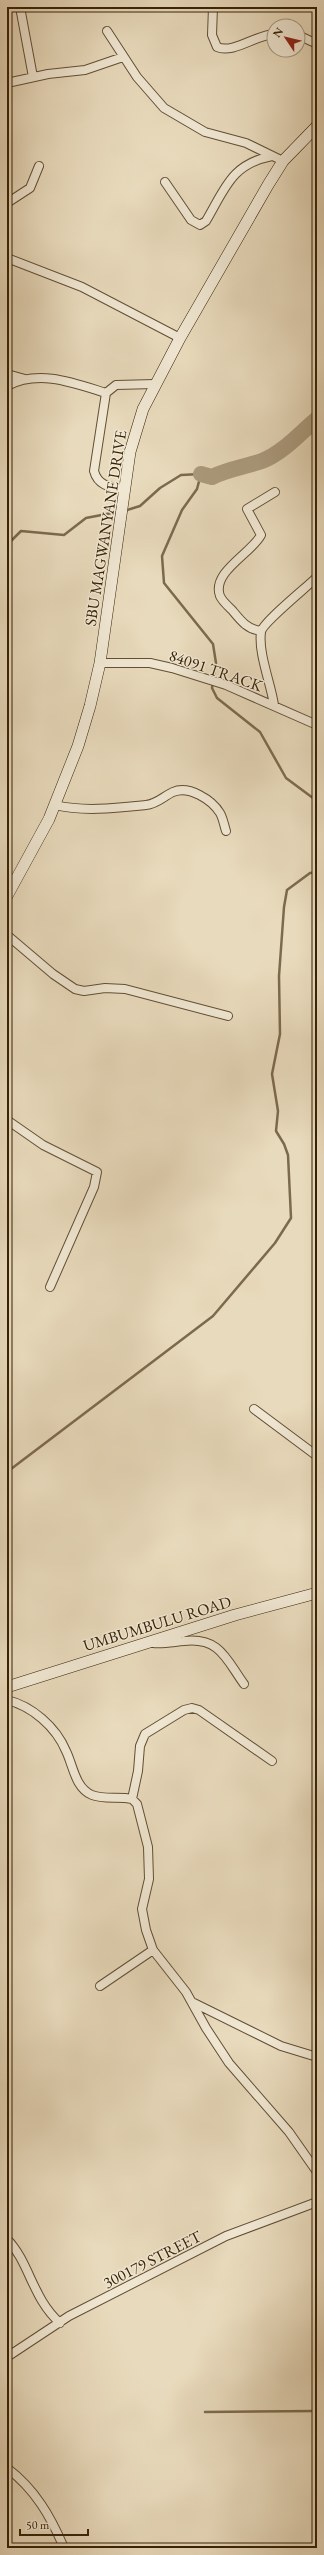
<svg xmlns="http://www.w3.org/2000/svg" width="324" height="2555" viewBox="0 0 324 2555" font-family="'EB Garamond',serif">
	<rect width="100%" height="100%" fill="#e8dabc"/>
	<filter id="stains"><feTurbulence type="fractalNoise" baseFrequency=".005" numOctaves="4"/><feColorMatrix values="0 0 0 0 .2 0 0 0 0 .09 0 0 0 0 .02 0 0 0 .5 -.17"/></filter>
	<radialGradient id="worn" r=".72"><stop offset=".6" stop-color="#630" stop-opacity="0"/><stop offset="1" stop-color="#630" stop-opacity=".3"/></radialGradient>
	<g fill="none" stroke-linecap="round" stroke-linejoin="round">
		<!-- stream -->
		<path stroke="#7c6a4e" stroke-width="2.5" d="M247 8 248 7
			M124 511 140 506 160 488 181 475 201 474 197 489 182 510 162 556 164 583 213 644 216 663 212 688 217 698 260 732 286 778 317 801
			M7 545 21 531 64 535 86 518 117 512
			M7 1472 213 1316 275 1243 291 1218 288 1155 284 1144 276 1131 278 1111 272 1074 280 1034 279 976 284 907 287 890 310 873 317 872
			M205 2412 317 2411"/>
		<!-- river -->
		<path stroke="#ab9b7e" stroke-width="16" d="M201 474 212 477C228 469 245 467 262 461 283 453 300 433 317 419"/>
		<defs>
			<path id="street" d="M20 7 33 77
				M213 7 212 35 217 47C233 54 256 35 274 34
				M107 31 137 77 164 108 205 132 246 143 283 161
				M298 35 317 44
				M7 83 48 74 85 70 123 57
				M165 182 191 220 200 225 206 221C225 189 231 164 272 156
				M7 203 30 188 39 166
				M7 258 82 287 180 338
				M7 374 25 379
				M7 386C39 369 74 383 106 393L116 385 155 384
				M106 393 94 471C98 486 110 487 124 489
				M261 631C247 629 241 621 232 610 228 606 222 601 220 596 211 572 252 553 261 535L247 509 275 492
				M100 663H150L172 668 226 685 317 725
				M274 705C271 684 258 653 261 632 262 623 307 587 317 577
				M55 805C84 812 117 808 146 805 157 804 164 796 173 792 189 785 212 800 220 813 223 818 224 825 226 831
				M7 935 53 974 75 989 84 991 105 988 125 989 228 1016
				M7 1120 43 1145 97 1172 94 1187 50 1287
				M254 1409 317 1456
				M153 1643C163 1644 173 1642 184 1641 220 1637 226 1659 244 1684
				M7 1700C32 1706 56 1727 66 1751 73 1765 75 1788 92 1795 104 1800 119 1796 132 1799L137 1804 148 1847 149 1879 142 1909 146 1930 153 1950 186 1992 206 2028 229 2063 289 2132 317 2172
				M132 1799 138 1771 140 1746 145 1734 184 1710 192 1708 199 1710 272 1761
				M100 1986 153 1950
				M194 2003 281 2046 317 2057
				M7 2239C30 2263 32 2298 60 2323
				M7 2357 69 2316 226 2236 317 2202
				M7 2468C35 2489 51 2517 64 2548"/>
			<path id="secondary" d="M7 896 49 819 78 746 90 706 100 663 130 452 143 409 180 338 268 185 283 161 317 126
				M7 1687 235 1615 317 1593"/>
		</defs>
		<!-- street casing -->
		<use href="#street" stroke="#624f34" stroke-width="10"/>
		<!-- secondary casing -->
		<use href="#secondary" stroke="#352106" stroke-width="12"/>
		<!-- street -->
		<use href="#street" stroke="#f0e7d3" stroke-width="8"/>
		<!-- secondary -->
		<use href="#secondary" stroke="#f0e7d3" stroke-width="11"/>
	</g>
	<g text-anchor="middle" stroke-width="3" stroke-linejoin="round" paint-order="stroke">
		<!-- street labels -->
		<g font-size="16" fill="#352106" stroke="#f0e7d3">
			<text transform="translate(105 528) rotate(-81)" y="6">SBU MAGWANYANE DRIVE</text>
			<text transform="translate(216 670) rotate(19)" y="6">84091 TRACK</text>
			<text transform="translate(157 1623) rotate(-17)" y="6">UMBUMBULU ROAD</text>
			<text transform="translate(152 2259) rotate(-27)" y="6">300179 STREET</text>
		</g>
	</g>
	<!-- margin -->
	<rect width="324" height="2555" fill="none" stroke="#e8dabc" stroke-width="24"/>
	<rect x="8" y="8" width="308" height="2539" fill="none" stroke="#352106" stroke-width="2"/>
	<rect x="12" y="12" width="300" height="2531" fill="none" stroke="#352106"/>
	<!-- north arrow -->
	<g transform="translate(286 38) rotate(305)"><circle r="19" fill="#f0e7d3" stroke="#a59881"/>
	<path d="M0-3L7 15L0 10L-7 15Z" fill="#8f2418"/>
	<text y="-6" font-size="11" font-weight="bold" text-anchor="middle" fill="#352106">N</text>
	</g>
	<!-- scale -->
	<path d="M20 2529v6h68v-6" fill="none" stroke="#352106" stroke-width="2"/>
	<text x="26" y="2529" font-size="12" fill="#352106" stroke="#f0e7d3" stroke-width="3" paint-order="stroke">50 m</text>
	<rect width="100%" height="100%" filter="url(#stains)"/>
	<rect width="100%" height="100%" fill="url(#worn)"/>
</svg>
